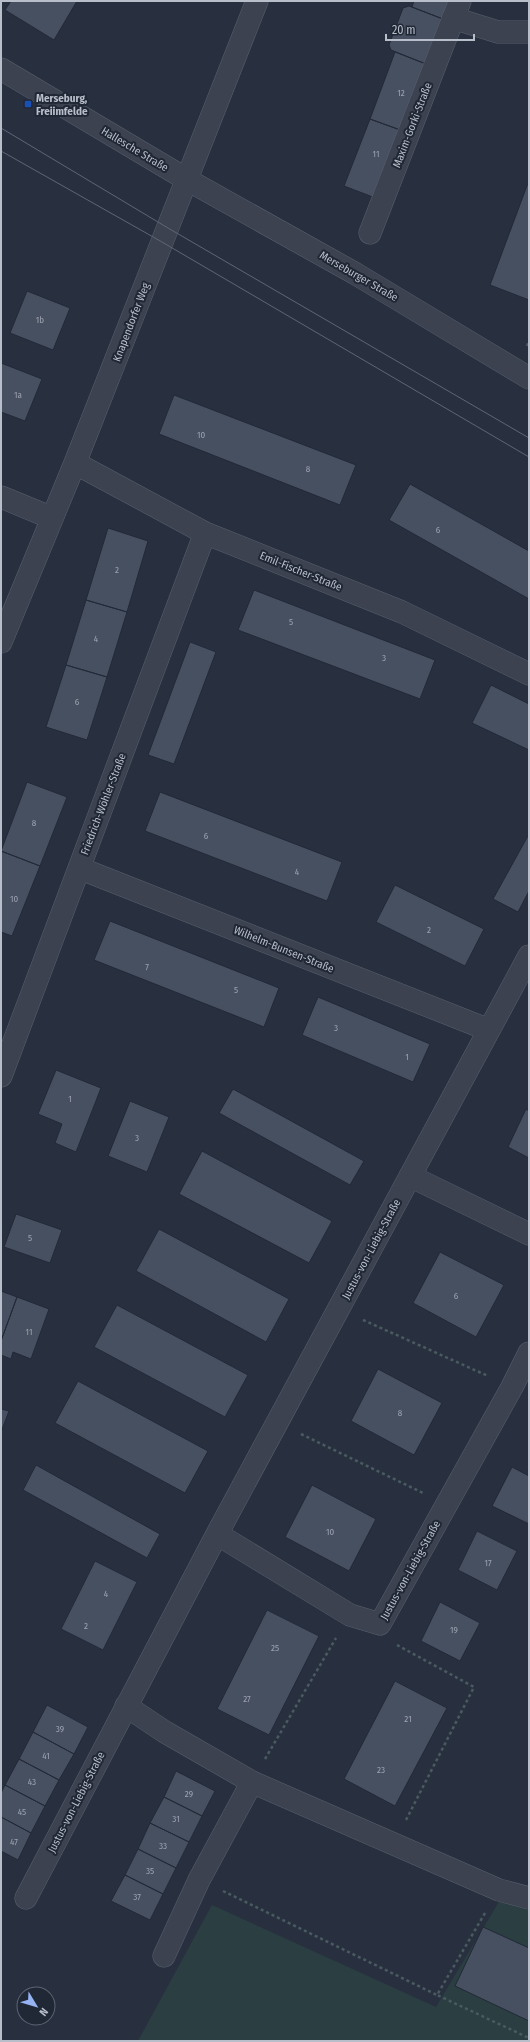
<svg xmlns="http://www.w3.org/2000/svg" width="530" height="2042" viewBox="0 0 530 2042" font-family="'Fira Sans Condensed',sans-serif">
	<rect width="100%" height="100%" fill="#283040"/>
	<!-- green -->
	<path fill="#2b3e42" d="M500 1900 529 1907V2041H138L212 1905 436 2007Z"/>
	<!-- building -->
	<path fill="#475061" stroke="#222937" d="M11 1H77L54 40 5 10Z
		M414 1H452L443 19 412 7Z
		M409 6 443 19 426 64 391 50 389 45 403 8Z
		M395 52 426 64 403 131 370 119Z
		M370 119 403 131 378 199 344 186Z
		M528 183H529V300L490 285Z
		M27 291 70 308 53 350 10 333Z
		M1 363 42 379 25 421 1 412Z
		M174 395 356 465 340 505 159 434Z
		M410 484 529 551V599L389 520Z
		M108 528 148 541 127 612 86 600Z
		M254 590 435 660 420 699 238 630Z
		M86 600 127 612 107 677 66 665Z
		M190 642 216 652 174 764 148 755Z
		M66 665 107 677 87 740 46 727Z
		M491 685 529 704V750L472 723Z
		M27 782 67 797 40 866 1 851Z
		M160 792 342 862 327 901 145 831Z
		M529 834V891L518 912 493 899Z
		M1 851 40 866 12 936 1 932Z
		M395 885 484 929 465 966 376 922Z
		M110 921 279 988 264 1027 94 960Z
		M318 997 430 1044 413 1082 302 1035Z
		M56 1070 101 1088 76 1152 55 1143 62 1124 38 1114Z
		M233 1089 364 1161 350 1185 219 1113Z
		M130 1101 169 1117 147 1172 108 1156Z
		M526 1109 529 1111V1158L508 1147Z
		M202 1151 332 1221 309 1263 179 1194Z
		M16 1214 62 1230 50 1263 4 1247Z
		M159 1229 289 1299 266 1342 136 1271Z
		M440 1252 504 1285 476 1337 413 1303Z
		M1 1291 17 1297 1 1341Z
		M17 1297 49 1309 31 1359 13 1352 11 1359 1 1355V1341Z
		M117 1305 248 1375 225 1417 94 1347Z
		M378 1369 442 1403 414 1455 351 1421Z
		M78 1381 208 1451 185 1493 55 1423Z
		M1 1409 9 1411 1 1432Z
		M36 1465 160 1534 147 1558 23 1490Z
		M512 1467 529 1476V1524L492 1506Z
		M312 1485 376 1519 349 1571 285 1537Z
		M477 1531 517 1551 497 1590 458 1570Z
		M95 1561 137 1582 103 1650 61 1629Z
		M440 1602 480 1623 460 1661 421 1641Z
		M267 1610 319 1636 269 1735 217 1709Z
		M395 1681 447 1708 395 1806 344 1779Z
		M47 1705 88 1727 74 1754 33 1732Z
		M33 1732 74 1754 59 1780 19 1759Z
		M19 1759 59 1780 45 1806 5 1785Z
		M176 1771 215 1791 202 1816 164 1797Z
		M5 1785 45 1806 31 1833 1 1817V1793Z
		M164 1797 202 1816 189 1842 150 1823Z
		M1 1817 31 1833 18 1860 1 1851Z
		M150 1823 189 1842 176 1868 138 1849Z
		M138 1849 176 1868 163 1894 125 1875Z
		M125 1875 163 1894 150 1920 111 1901Z
		M483 1927 529 1948V2021L455 1986Z"/>
	<g fill="none" stroke-linecap="round" stroke-linejoin="round">
		<defs>
			<path id="minor" d="M453 18 498 32H529
				M1 69 186 179 356 274 529 378
				M370 233 460 1
				M75 463 205 533 402 612 529 674
				M1 497 52 518
				M1 642 75 463 257 1
				M79 868 489 1030
				M1 1076 205 533
				M410 1176 529 1234
				M217 1534 350 1615 380 1624 512 1387 529 1353
				M126 1706 165 1732 252 1782 499 1890 529 1898
				M26 1898 217 1534 529 956
				M164 1956 199 1880 252 1782"/>
		</defs>
		<!-- minor casing -->
		<use href="#minor" stroke="#59606d" stroke-width="23"/>
		<!-- path -->
		<path stroke="#4a5b60" stroke-width="2.5" stroke-dasharray="3 3" stroke-linecap="butt" d="M527 346 529 341
			M363 1320 488 1376
			M301 1434 423 1493
			M397 1645 474 1687 406 1820
			M265 1759 336 1638
			M223 1891 437 1995
			M485 1913 437 1995 529 2038"/>
		<!-- minor -->
		<use href="#minor" stroke="#3c4250" stroke-width="22"/>
		<!-- tram -->
		<path stroke="#5e6676" stroke-width="1" d="M1 128 168 228 529 438
			M1 151 162 242 529 457"/>
	</g>
	<!-- markers -->
	<rect fill="#1a4fb4" stroke="#202735" stroke-width="1.5" x="24" y="100" width="8" height="8" rx="2"/>
	<g text-anchor="middle" stroke-width="4" stroke-linejoin="round" paint-order="stroke">
		<!-- number labels -->
		<g font-size="9" fill="#9ca2b0">
			<text x="401" y="96">12</text>
			<text x="376" y="157">11</text>
			<text x="40" y="323">1b</text>
			<text x="18" y="398">1a</text>
			<text x="201" y="438">10</text>
			<text x="308" y="472">8</text>
			<text x="438" y="533">6</text>
			<text x="117" y="573">2</text>
			<text x="291" y="625">5</text>
			<text x="96" y="642">4</text>
			<text x="384" y="661">3</text>
			<text x="77" y="705">6</text>
			<text x="34" y="826">8</text>
			<text x="206" y="839">6</text>
			<text x="297" y="875">4</text>
			<text x="14" y="902">10</text>
			<text x="429" y="933">2</text>
			<text x="147" y="970">7</text>
			<text x="236" y="993">5</text>
			<text x="336" y="1031">3</text>
			<text x="407" y="1060">1</text>
			<text x="70" y="1102">1</text>
			<text x="137" y="1141">3</text>
			<text x="30" y="1241">5</text>
			<text x="456" y="1299">6</text>
			<text x="29" y="1335">11</text>
			<text x="400" y="1416">8</text>
			<text x="330" y="1535">10</text>
			<text x="488" y="1566">17</text>
			<text x="106" y="1597">4</text>
			<text x="86" y="1629">2</text>
			<text x="454" y="1633">19</text>
			<text x="275" y="1651">25</text>
			<text x="247" y="1702">27</text>
			<text x="408" y="1722">21</text>
			<text x="60" y="1732">39</text>
			<text x="46" y="1759">41</text>
			<text x="381" y="1773">23</text>
			<text x="32" y="1785">43</text>
			<text x="189" y="1797">29</text>
			<text x="22" y="1815">45</text>
			<text x="176" y="1822">31</text>
			<text x="14" y="1845">47</text>
			<text x="163" y="1849">33</text>
			<text x="150" y="1874">35</text>
			<text x="137" y="1900">37</text>
		</g>
		<!-- poi labels -->
		<g font-size="11" font-weight="bold" fill="#b8beca" stroke="#202735" text-anchor="start">
			<text x="36" y="102">Merseburg,<tspan x="36" dy="13">Freiimfelde</tspan></text>
		</g>
		<!-- street labels -->
		<g font-size="11" fill="#b8beca" stroke="#202735">
			<text transform="translate(412 125) rotate(-69)" y="4">Maxim-Gorki-Straße</text>
			<text transform="translate(135 149) rotate(31)" y="4">Hallesche Straße</text>
			<text transform="translate(359 276) rotate(30)" y="4">Merseburger Straße</text>
			<text transform="translate(131 322) rotate(-69)" y="4">Knapendorfer Weg</text>
			<text transform="translate(301 571) rotate(22)" y="4">Emil-Fischer-Straße</text>
			<text transform="translate(103 804) rotate(-69)" y="4">Friedrich-Wöhler-Straße</text>
			<text transform="translate(284 949) rotate(22)" y="4">Wilhelm-Bunsen-Straße</text>
			<text transform="translate(371 1249) rotate(-62)" y="4">Justus-von-Liebig-Straße</text>
			<text transform="translate(410 1570) rotate(-61)" y="4">Justus-von-Liebig-Straße</text>
			<text transform="translate(76 1802) rotate(-63)" y="4">Justus-von-Liebig-Straße</text>
		</g>
	</g>
	<!-- border -->
	<rect width="530" height="2042" fill="none" stroke="#b8beca" stroke-width="4"/>
	<!-- north arrow -->
	<g transform="translate(36 2006) rotate(128)"><circle r="19" fill="#202735" stroke="#5d6371"/>
	<path d="M0-3L7 15L0 10L-7 15Z" fill="#95b2f2"/>
	<text y="-6" font-size="11" font-weight="bold" text-anchor="middle" fill="#b8beca">N</text>
	</g>
	<!-- scale -->
	<path d="M386 34v6h88v-6" fill="none" stroke="#b8beca" stroke-width="2"/>
	<text x="392" y="34" font-size="12" fill="#b8beca" stroke="#202735" stroke-width="3" paint-order="stroke">20 m</text>
</svg>
